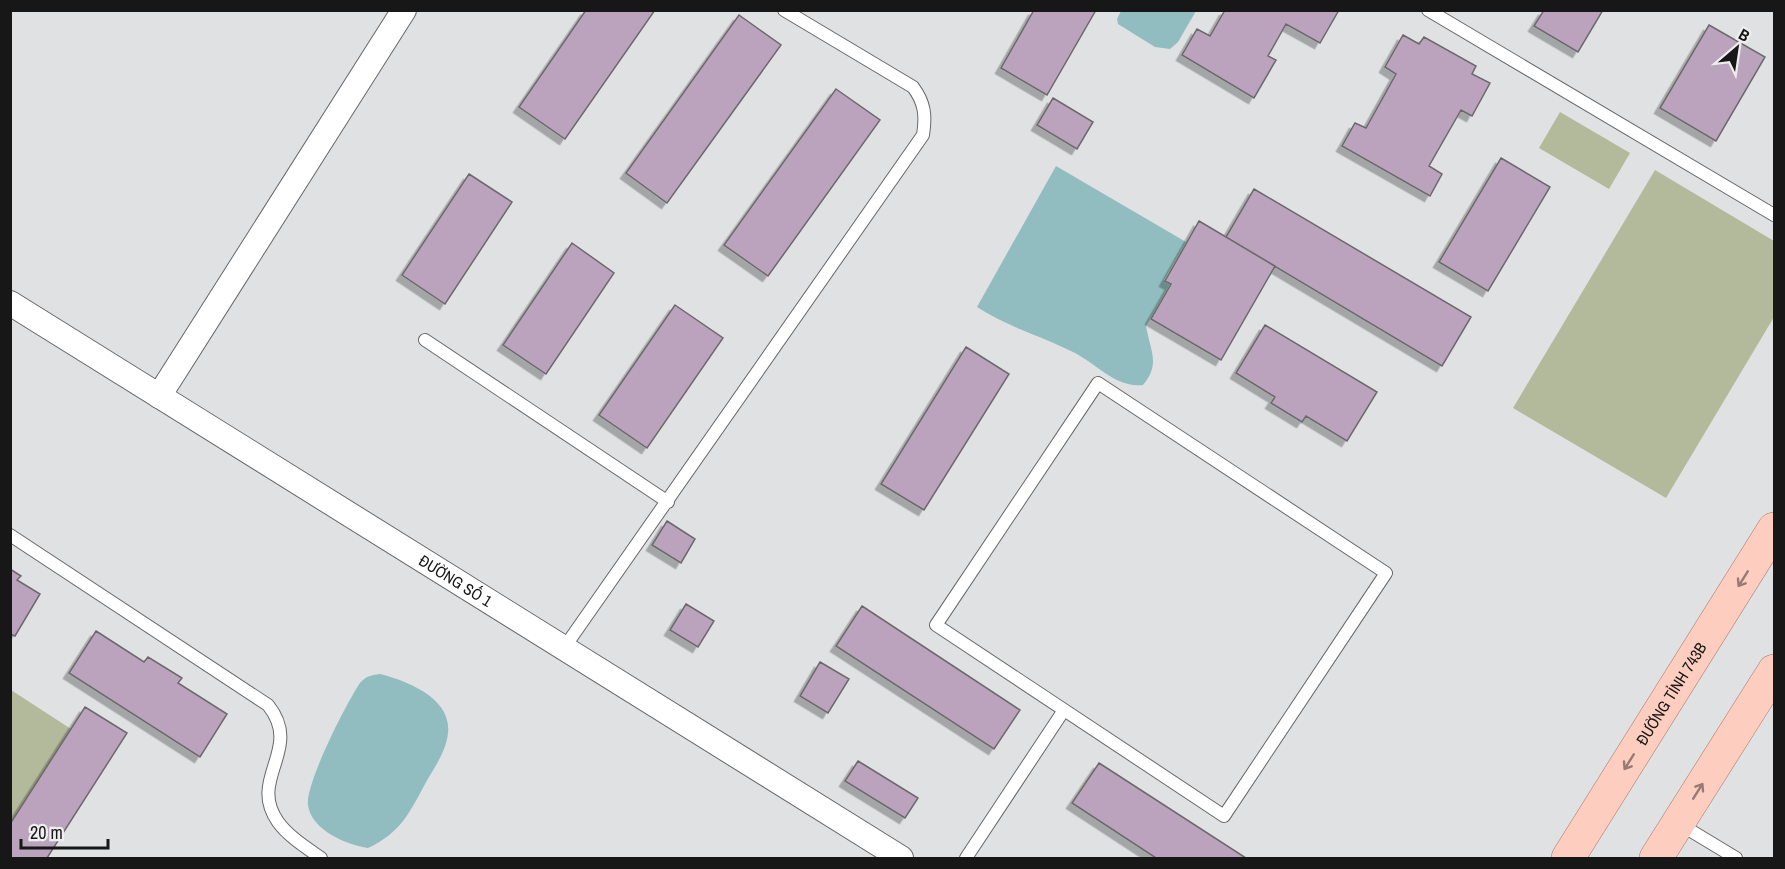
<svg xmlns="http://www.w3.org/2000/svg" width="1785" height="869" viewBox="0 0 1785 869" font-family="'Archivo Narrow',sans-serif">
	<defs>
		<filter id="shadow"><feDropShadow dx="-5.5" dy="5.5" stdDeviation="0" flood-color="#0004"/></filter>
	</defs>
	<rect width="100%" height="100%" fill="#e0e1e2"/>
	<!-- green -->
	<path fill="#b3ba9b" d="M1560 112 1630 153 1609 189 1539 148Z
		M1655 170 1774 241V317L1666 498 1513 408Z
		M11 690 71 729 11 824Z"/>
	<!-- water -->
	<path fill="#91bcc0" d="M1121 11V10L1196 11 1178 42 1170 49 1155 47 1118 24 1117 19Z
		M1056 166 1186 242 1164 280 1170 284 1146 326C1150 350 1161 364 1143 385 1115 388 1096 363 1073 352 1042 336 1007 327 977 307Z
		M380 674C407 681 452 698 448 733 446 752 434 768 425 784 409 814 400 833 368 848 347 845 311 830 308 805 305 784 347 702 360 683 366 676 372 675 380 674Z"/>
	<!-- building -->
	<path fill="#bca3bd" stroke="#6b6a6b" stroke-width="1.5" filter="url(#shadow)" d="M586 10H655L565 139 519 107Z
		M1034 10H1096L1047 95 1001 68Z
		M1225 10H1339L1320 43 1286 24 1268 56 1276 60 1254 98 1182 55 1197 29 1210 36Z
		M1544 10H1603L1578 52 1534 26Z
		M739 15 781 45 667 203 626 173Z
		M1709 25 1765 57 1716 141 1660 108Z
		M1403 35 1419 44 1424 37 1476 66 1472 74 1490 83 1472 116 1461 110 1429 166 1442 174 1430 196 1342 146 1355 123 1366 128 1396 74 1385 67Z
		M836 89 880 120 768 276 724 245Z
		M1053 98 1093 122 1077 149 1037 125Z
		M1501 158 1550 187 1488 291 1439 262Z
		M469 174 512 202 445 304 402 275Z
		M1254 189 1471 317 1442 366 1226 237Z
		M1199 221 1275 266 1221 360 1151 319 1171 284 1165 281Z
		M572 243 614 273 546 374 503 345Z
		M675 305 723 338 647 448 599 415Z
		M1265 325 1377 392 1347 441 1306 416 1302 422 1271 403 1275 397 1236 373Z
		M966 347 1009 374 924 510 881 484Z
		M667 521 695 539 681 563 652 545Z
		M10 569 21 576 17 580 40 594 15 636 10 634Z
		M686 604 714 621 698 647 670 630Z
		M862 606 1020 710 994 749 836 646Z
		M96 631 144 662 148 657 182 678 178 683 227 714 200 757 69 673Z
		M820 662 849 679 828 713 800 696Z
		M85 707 127 733 47 858H10V824Z
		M858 761 918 798 905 818 845 781Z
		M1099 763 1246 858H1156L1072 803Z"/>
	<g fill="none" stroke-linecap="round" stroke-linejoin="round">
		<defs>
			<path id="service" d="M1428 10 1774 215
				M425 340 668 502
				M1098 383 1386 573 1224 816 936 625Z
				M10 535 268 705C304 750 247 778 278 822 289 837 307 848 321 858
				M564 648 923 135C926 116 925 103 913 87L784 10
				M1678 823 1736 858
				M966 858 1064 710"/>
			<g id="minor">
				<path id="s1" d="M10 303 901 858"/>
				<path d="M159 396 404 10"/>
			</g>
			<g id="primary">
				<path id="s2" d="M1568 858 1774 529"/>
				<path d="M1656 858 1774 671"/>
			</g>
		</defs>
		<!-- service casing -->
		<use href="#service" stroke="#686869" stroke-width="14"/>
		<!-- minor casing -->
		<use href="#minor" stroke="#686869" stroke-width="26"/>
		<!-- primary casing -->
		<use href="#primary" stroke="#ac7768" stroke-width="34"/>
		<!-- service -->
		<use href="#service" stroke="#fff" stroke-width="12"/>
		<!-- minor -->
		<use href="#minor" stroke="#fff" stroke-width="24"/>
		<!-- primary -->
		<use href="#primary" stroke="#fdcdbf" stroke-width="33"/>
	</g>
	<!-- one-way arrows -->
	<defs><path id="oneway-shaft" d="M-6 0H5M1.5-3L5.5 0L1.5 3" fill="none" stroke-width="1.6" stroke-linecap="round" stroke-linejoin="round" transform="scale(1.5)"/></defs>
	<g stroke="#967b73">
		<use href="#oneway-shaft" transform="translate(1743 579) rotate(122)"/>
		<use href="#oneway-shaft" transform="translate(1629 762) rotate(122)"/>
		<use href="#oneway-shaft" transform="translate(1698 791) rotate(-58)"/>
	</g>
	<g text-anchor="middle" stroke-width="6" stroke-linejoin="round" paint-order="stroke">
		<!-- street labels -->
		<g font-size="16" fill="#171717" stroke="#eeeeef">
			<text dy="6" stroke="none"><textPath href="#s1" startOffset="525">ĐƯỜNG SỐ 1</textPath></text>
			<text dy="6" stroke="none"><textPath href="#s2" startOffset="194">ĐƯỜNG TỈNH 743B</textPath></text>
		</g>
	</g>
	<!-- border -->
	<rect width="1785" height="869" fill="none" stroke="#171717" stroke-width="24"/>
	<!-- north arrow -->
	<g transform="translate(1737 48) rotate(29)" stroke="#eeeeef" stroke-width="4.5" paint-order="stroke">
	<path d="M0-4.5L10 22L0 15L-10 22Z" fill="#171717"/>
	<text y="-9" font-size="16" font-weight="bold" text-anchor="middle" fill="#171717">B</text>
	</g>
	<!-- scale -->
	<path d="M21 839v9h87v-9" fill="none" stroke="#171717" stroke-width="3"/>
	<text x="30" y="839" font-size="18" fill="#171717" stroke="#eeeeef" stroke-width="4.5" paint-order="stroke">20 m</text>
</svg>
